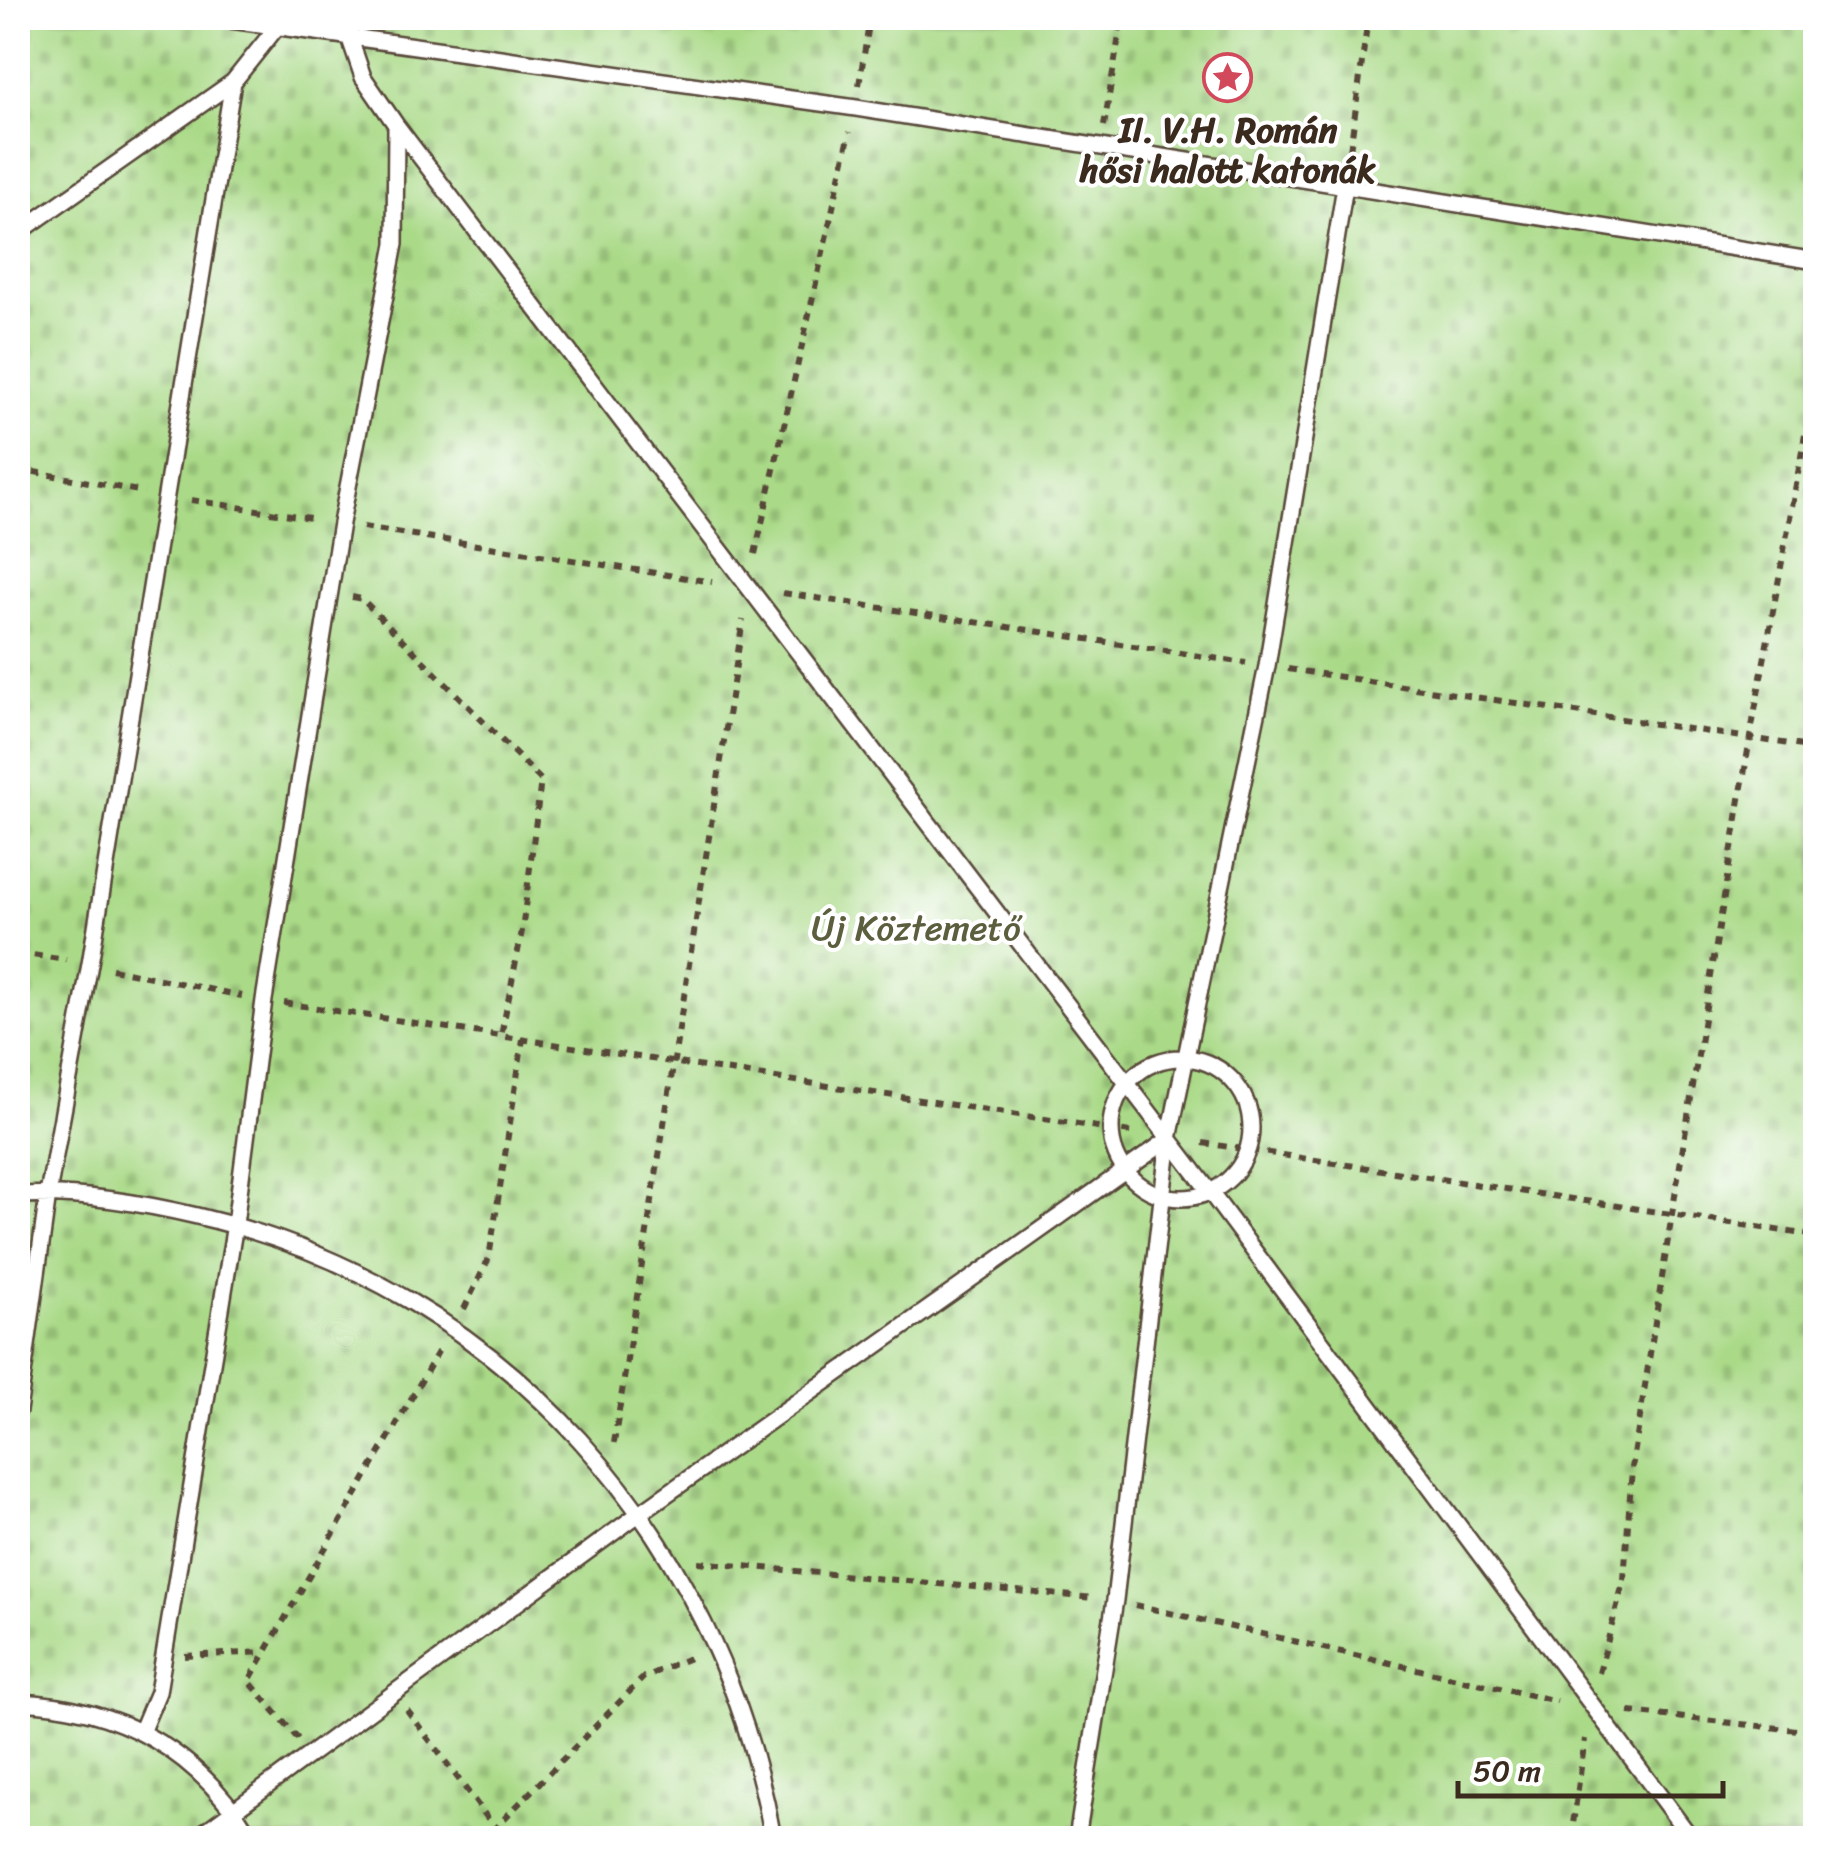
<svg xmlns="http://www.w3.org/2000/svg" width="1833" height="1856" viewBox="0 0 1833 1856" font-family="Sriracha,sans-serif">
	<defs>
		<pattern id="cemetery-stones" width="16" height="16" patternUnits="userSpaceOnUse" patternTransform="scale(2.5)"><rect width="16" height="16" fill="#aada88"/><path d="M2 7V4a2 2 0 0 1 4 0v3zM10 15v-3a2 2 0 0 1 4 0v3z" fill="#93bb75"/></pattern>
	</defs>
	<rect width="100%" height="100%" fill="#fff"/>
	<filter id="ink" filterUnits="userSpaceOnUse"><feTurbulence type="fractalNoise" baseFrequency=".01" numOctaves="2"/><feDisplacementMap in="SourceGraphic" scale="20" xChannelSelector="R" yChannelSelector="G"/><feConvolveMatrix kernelMatrix="1 2 1 2 8 2 1 2 1" color-interpolation-filters="sRGB"/></filter>
	<filter id="wash" filterUnits="userSpaceOnUse"><feTurbulence type="fractalNoise" baseFrequency=".0048" numOctaves="4" result="noise"/><feDisplacementMap in="SourceGraphic" scale="40" xChannelSelector="R" yChannelSelector="G"/><feGaussianBlur stdDeviation="2.25" result="paint"/><feColorMatrix in="noise" values="0 0 0 0 0 0 0 0 0 0 0 0 0 0 0 0 0 1.4 0 .05"/><feComposite in="paint" operator="in"/></filter>
	<g filter="url(#wash)">
		<rect width="100%" height="100%" fill="#f5e4ce"/>
		<!-- cemetery -->
		<path fill="url(#cemetery-stones)" stroke="#728253" stroke-width="2.5" d="M18 18H1815V1838H18Z"/>
	</g>
	<g filter="url(#ink)">
		<g fill="none" stroke-linecap="round" stroke-linejoin="round">
			<defs>
				<path id="service" d="M216 18 856 108 1816 261
					M350 39 363 77 396 125 1210 1192 1691 1838
					M18 233 233 82 276 28 278 18
					M1111 1128a70 70 0 1 1 140 0a70 70 0 1 1-140 0Z
					M18 1195C78 1192 138 1202 197 1216 502 1286 720 1535 773 1838
					M18 1411 48 1194 90 964 233 82
					M18 1702C119 1706 199 1751 251 1838
					M142 1730 158 1692 235 1224 264 1000 341 523 395 244 396 125
					M196 1838 640 1513 1169 1139
					M1077 1838 1115 1600 1169 1139 1267 666 1345 186"/>
			</defs>
			<!-- service casing -->
			<use href="#service" stroke="#574638" stroke-width="20"/>
			<!-- path -->
			<path stroke="#574638" stroke-width="6" stroke-dasharray="8 8" stroke-linecap="butt" d="M859 85 870 18
				M1104 126 1122 18
				M1348 165 1368 18
				M18 469 144 492
				M191 500 317 519
				M363 527 712 582
				M755 554 850 132
				M783 593 1246 663
				M352 597 362 599 541 780 522 931 501 1036
				M1288 669 1816 748
				M18 953 66 960
				M112 969 242 996
				M284 1003 1137 1133
				M1203 1143 1816 1236
				M464 1309 489 1258 523 1039
				M614 1443 743 620
				M698 1562 1094 1598
				M1135 1605 1557 1701
				M185 1656 265 1652
				M1599 1673 1624 1580 1632 1468 1672 1214 1750 738 1816 374
				M407 1710 495 1828 644 1677 694 1656
				M1629 1712 1816 1732
				M298 1739 249 1681 439 1350
				M480 1838 495 1828 503 1838
				M1571 1838 1585 1739"/>
			<!-- service -->
			<use href="#service" stroke="#fff" stroke-width="15"/>
		</g>
	</g>
	<!-- icons -->
	<defs>
		<symbol id="sight-ring" viewBox="-11 -11 22 22"><circle r="9.5" fill="#fff" stroke="#d1495b" stroke-width="1.5"/><path d="M0-6L1.8-2.2L6-1.7L2.9 1.2L3.7 5.4L0 3.3L-3.7 5.4L-2.9 1.2L-6-1.7L-1.8-2.2Z" fill="#d1495b"/></symbol>
	</defs>
	<g fill-rule="evenodd">
		<use href="#sight-ring" x="1200" y="50" width="55" height="55"/>
	</g>
	<g text-anchor="middle" stroke-width="8" stroke-linejoin="round" paint-order="stroke">
		<!-- poi labels -->
		<g font-size="35" font-weight="bold" fill="#3b2a1e" stroke="#fff">
			<text x="1228" y="142">II. V.H. Román<tspan x="1228" dy="40">hősi halott katonák</tspan></text>
		</g>
		<!-- park labels -->
		<g font-size="35" fill="#5c5f3e" stroke="#fff">
			<text x="916" y="940">Új Köztemető</text>
		</g>
	</g>
	<!-- margin -->
	<rect width="1833" height="1856" fill="none" stroke="#fff" stroke-width="60"/>
	<!-- scale -->
	<path d="M1458 1781v15h265v-15" fill="none" stroke="#3b2a1e" stroke-width="5"/>
	<text x="1473" y="1781" font-size="30" fill="#3b2a1e" stroke="#ffffff" stroke-width="8" paint-order="stroke">50 m</text>
</svg>
